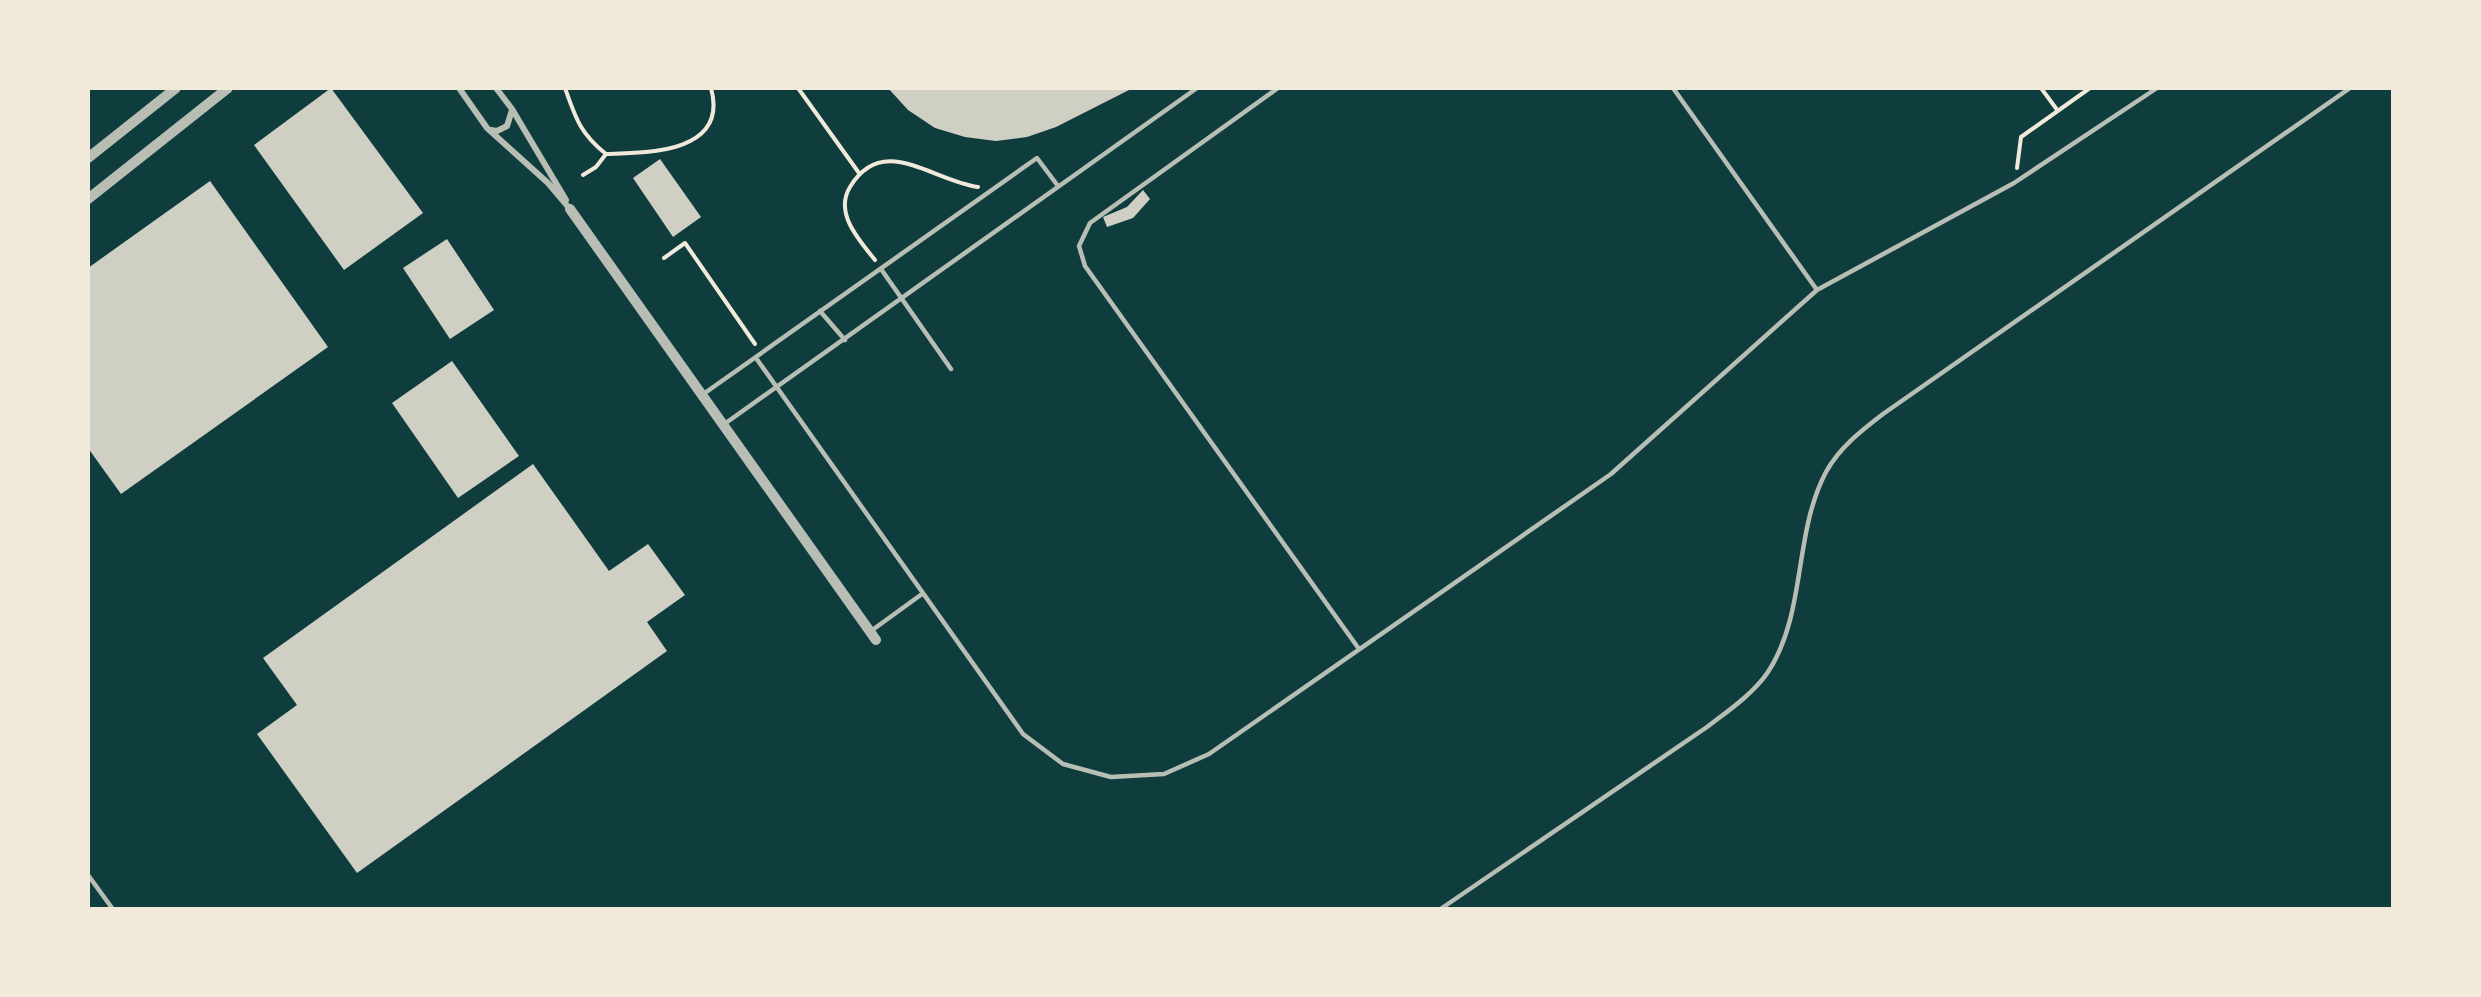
<svg xmlns="http://www.w3.org/2000/svg" width="2481" height="997" viewBox="0 0 2481 997" font-family="Merriweather,serif">
	<rect width="100%" height="100%" fill="#0f3d3e"/>
	<!-- building -->
	<path fill="#cfcfc3" d="M331 88 423 213 344 270 254 145Z
		M888 88H1133L1056 127 1027 137 996 141 965 137 935 128 908 110Z
		M660 159 701 217 673 237 633 178Z
		M210 181 328 347 121 494 88 448V268Z
		M1143 190 1150 199 1133 218 1107 227 1103 217 1127 207Z
		M447 239 494 310 450 339 403 268Z
		M452 361 519 456 458 498 392 403Z
		M533 464 609 571 648 544 685 595 647 622 667 651 357 873 257 734 297 705 263 658Z"/>
	<g fill="none" stroke-linecap="round" stroke-linejoin="round">
		<!-- path -->
		<path stroke="#f1e9da" stroke-width="4" d="M565 88C576 119 580 133 606 154 648 153 729 153 711 88
			M798 88 859 173
			M2041 88 2058 111
			M2017 168 2021 137 2090 88
			M583 175 596 167 606 154
			M664 258 685 243 755 344
			M875 260C859 240 834 213 850 187 883 133 931 180 978 187"/>
		<!-- service -->
		<path stroke="#b8beb3" stroke-width="4.5" d="M1278 88 1090 223 1079 246 1085 266 1359 649
			M1673 88 1817 290
			M881 269 951 369
			M820 311 845 340
			M756 358 1023 734 1063 764 1111 777 1164 774 1209 754 1611 474 1817 290 2014 183 2157 88
			M702 395 1037 158 1058 186
			M723 425 1197 88
			M871 631 922 594
			M88 875 112 908
			M1442 908 1707 727C1728 711 1753 694 1768 672 1807 612 1793 534 1826 472 1840 447 1861 431 1883 414L2350 88"/>
		<!-- minor -->
		<path stroke="#b8beb3" stroke-width="6" d="M459 88 487 128 548 183 570 209
			M496 88 512 109 566 200
			M491 130 497 131 507 126 512 110"/>
		<!-- tertiary -->
		<path stroke="#b8beb3" stroke-width="10" d="M88 158 176 88
			M88 199 228 88
			M570 209 876 640"/>
	</g>
	<!-- border -->
	<rect width="2481" height="997" fill="none" stroke="#f1e9da" stroke-width="180"/>
</svg>
